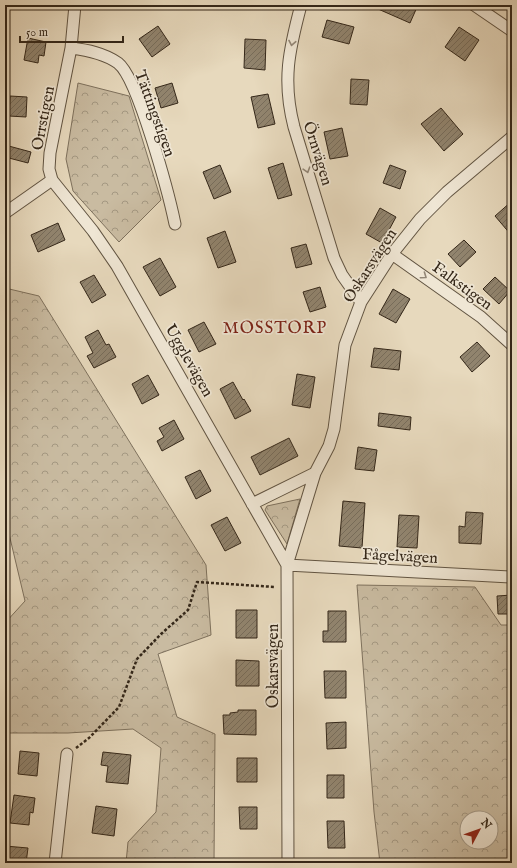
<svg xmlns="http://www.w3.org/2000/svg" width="517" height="868" viewBox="0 0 517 868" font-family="'IM FELL English',serif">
	<defs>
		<pattern id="forest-crowns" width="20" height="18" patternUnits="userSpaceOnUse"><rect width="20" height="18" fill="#c9bba1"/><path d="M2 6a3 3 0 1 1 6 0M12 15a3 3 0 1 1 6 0" fill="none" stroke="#a49882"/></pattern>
		<pattern id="building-hatch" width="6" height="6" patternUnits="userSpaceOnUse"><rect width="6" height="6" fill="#91846e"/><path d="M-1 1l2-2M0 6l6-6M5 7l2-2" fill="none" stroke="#776c5a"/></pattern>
	</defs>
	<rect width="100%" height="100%" fill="#e7d9bd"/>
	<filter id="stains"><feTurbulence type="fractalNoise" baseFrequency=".005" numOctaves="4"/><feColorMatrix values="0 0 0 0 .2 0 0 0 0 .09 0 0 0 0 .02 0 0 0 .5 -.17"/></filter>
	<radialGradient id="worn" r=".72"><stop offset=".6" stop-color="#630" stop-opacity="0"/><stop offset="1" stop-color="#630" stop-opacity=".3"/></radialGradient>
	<!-- forest -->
	<path fill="url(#forest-crowns)" stroke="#7e715d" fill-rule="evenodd" d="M78 83 129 96 161 200 119 242 73 191 66 159Z
		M5 288 39 296 206 565 211 635 158 654 177 717 215 734 214 863H126L128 842 156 812 161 748 133 729 68 733H5V623L25 601 5 517Z
		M300 499 287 544 265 510 267 506Z
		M357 585 475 587 501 625H512V863H380L374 812ZM467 818H491V842H467Z"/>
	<!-- building -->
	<path fill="url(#building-hatch)" stroke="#342719" d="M369 5H418L410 23Z
		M327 20 354 27 349 44 322 37Z
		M158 26 170 44 152 57 139 39Z
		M459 27 479 40 465 61 445 47Z
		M28 38 46 42 44 56 39 55 38 63 24 60Z
		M245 39 266 40 265 70 244 68Z
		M351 79 369 80 367 105 350 104Z
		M172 83 178 103 161 108 155 88Z
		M268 94 275 124 258 128 251 97Z
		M10 96 27 97 26 117 9 116Z
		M441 108 463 134 444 151 421 124Z
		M342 128 348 156 330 159 324 132Z
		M5 145 31 152 28 163 5 157Z
		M283 163 292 195 278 199 268 168Z
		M220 165 231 192 214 199 203 172Z
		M390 165 406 171 400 189 383 183Z
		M512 201V236L495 216Z
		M380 208 396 217 382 243 366 234Z
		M58 223 65 240 38 252 31 235Z
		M225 231 236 262 218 268 207 238Z
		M464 240 476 252 460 267 448 254Z
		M306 244 312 264 296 268 291 248Z
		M160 258 176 287 160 296 143 267Z
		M94 275 106 295 92 303 80 282Z
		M495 277 510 291 499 304 483 289Z
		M320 287 326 307 310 312 303 292Z
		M393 289 410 299 396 323 379 314Z
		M204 322 216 344 199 352 188 330Z
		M98 330 106 345 109 344 116 357 94 368 87 356 93 353 85 337Z
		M477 342 490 356 472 372 460 357Z
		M374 348 401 351 399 370 371 367Z
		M297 374 315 377 310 408 292 405Z
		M148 375 159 395 142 404 132 384Z
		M233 382 243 400 244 399 251 411 235 419 220 389Z
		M379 413 411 417 410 430 378 426Z
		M174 420 184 439 162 451 157 441 164 437 159 428Z
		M289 438 298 456 260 475 251 457Z
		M358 447 377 450 374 471 355 469Z
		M200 470 211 491 196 499 185 477Z
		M343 501 365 503 362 548 339 546Z
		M466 512 483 513 481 544 459 543V526L465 527Z
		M399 515 419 516 417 548 397 547Z
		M227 517 241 543 225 551 211 525Z
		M512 595V614H498L497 596Z
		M236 610H257V638H236Z
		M328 611H346V642H323V631H328Z
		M236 660 259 661V686H236Z
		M324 671H346V698H325Z
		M238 710H256V735L224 734 223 715H230V713L238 712Z
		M346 722V748L327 749 326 723Z
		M20 751 39 753 37 776 18 774Z
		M103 752 131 755 128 784 106 782 108 766 101 765Z
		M237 758H257V782H237Z
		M327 775H344V798H327Z
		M14 795 35 798 33 813 30 812 29 825 10 823Z
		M96 806 117 809 114 836 92 833Z
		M239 807H257V829H240Z
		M327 821H344L345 848H328Z
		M5 846 28 848 26 863H5Z"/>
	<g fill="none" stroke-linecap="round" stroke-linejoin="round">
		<defs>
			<path id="street" d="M301 5C289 50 282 81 294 127L334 258 342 275 361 302
				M474 5 512 31
				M71 48C87 50 104 53 118 63 138 78 169 195 175 224
				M52 180 93 231 117 266 287 565 512 577
				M5 213 52 180 49 169 50 153 71 48 75 5
				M392 254 481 317 512 345
				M252 504 315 473
				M55 863 67 754
				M288 863 287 565 315 473 329 446 334 429 345 345 361 302 392 254 420 219 447 192 512 137"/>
		</defs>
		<!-- street casing -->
		<use href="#street" stroke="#615442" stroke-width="13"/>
		<!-- path -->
		<path stroke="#342719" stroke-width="2.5" stroke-dasharray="3 2" stroke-linecap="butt" d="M76 748 89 738 119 707 137 659 161 634 188 610 197 582 275 587"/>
		<!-- street -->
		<use href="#street" stroke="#efe6d4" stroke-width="11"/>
	</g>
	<!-- one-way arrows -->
	<defs><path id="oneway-chevron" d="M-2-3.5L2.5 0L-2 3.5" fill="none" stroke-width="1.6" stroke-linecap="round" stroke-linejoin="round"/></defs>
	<g stroke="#928676">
		<use href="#oneway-chevron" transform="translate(292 43) rotate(101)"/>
		<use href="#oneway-chevron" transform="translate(307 170) rotate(73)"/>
		<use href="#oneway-chevron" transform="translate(424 276) rotate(35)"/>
	</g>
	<g text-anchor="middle" stroke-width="3.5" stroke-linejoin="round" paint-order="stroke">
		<!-- street labels -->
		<g font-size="16" fill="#342719" stroke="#efe6d4">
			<text transform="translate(156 113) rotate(70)" y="6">Tättingstigen</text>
			<text transform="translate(42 118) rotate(-79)" y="6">Orrstigen</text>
			<text transform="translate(319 153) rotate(73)" y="6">Örnvägen</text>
			<text transform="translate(369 265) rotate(-57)" y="6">Oskarsvägen</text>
			<text transform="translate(463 285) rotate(36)" y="6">Falkstigen</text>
			<text transform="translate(190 360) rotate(60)" y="6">Ugglevägen</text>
			<text transform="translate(400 555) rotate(3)" y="6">Fågelvägen</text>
			<text transform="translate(272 666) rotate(-90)" y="6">Oskarsvägen</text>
		</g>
		<!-- neighbourhood labels -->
		<g font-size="17" letter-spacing="1" fill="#7a1f14" stroke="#efe6d4">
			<text x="275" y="333">MOSSTORP</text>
		</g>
	</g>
	<!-- margin -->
	<rect width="517" height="868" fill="none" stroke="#e7d9bd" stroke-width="20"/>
	<rect x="6" y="6" width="505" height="856" fill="none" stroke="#342719" stroke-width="2"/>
	<rect x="10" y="10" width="497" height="848" fill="none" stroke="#342719"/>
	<!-- north arrow -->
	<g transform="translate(479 830) rotate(49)"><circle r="19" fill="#efe6d4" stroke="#a49a89"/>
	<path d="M0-3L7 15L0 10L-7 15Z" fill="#8f2418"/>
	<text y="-6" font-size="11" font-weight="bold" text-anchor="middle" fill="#342719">N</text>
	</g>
	<!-- scale -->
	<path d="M20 36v6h103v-6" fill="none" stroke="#342719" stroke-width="2"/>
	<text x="26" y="36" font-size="12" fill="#342719" stroke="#efe6d4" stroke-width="3" paint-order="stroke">50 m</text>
	<rect width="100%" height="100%" filter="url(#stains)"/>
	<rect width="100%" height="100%" fill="url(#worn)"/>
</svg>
